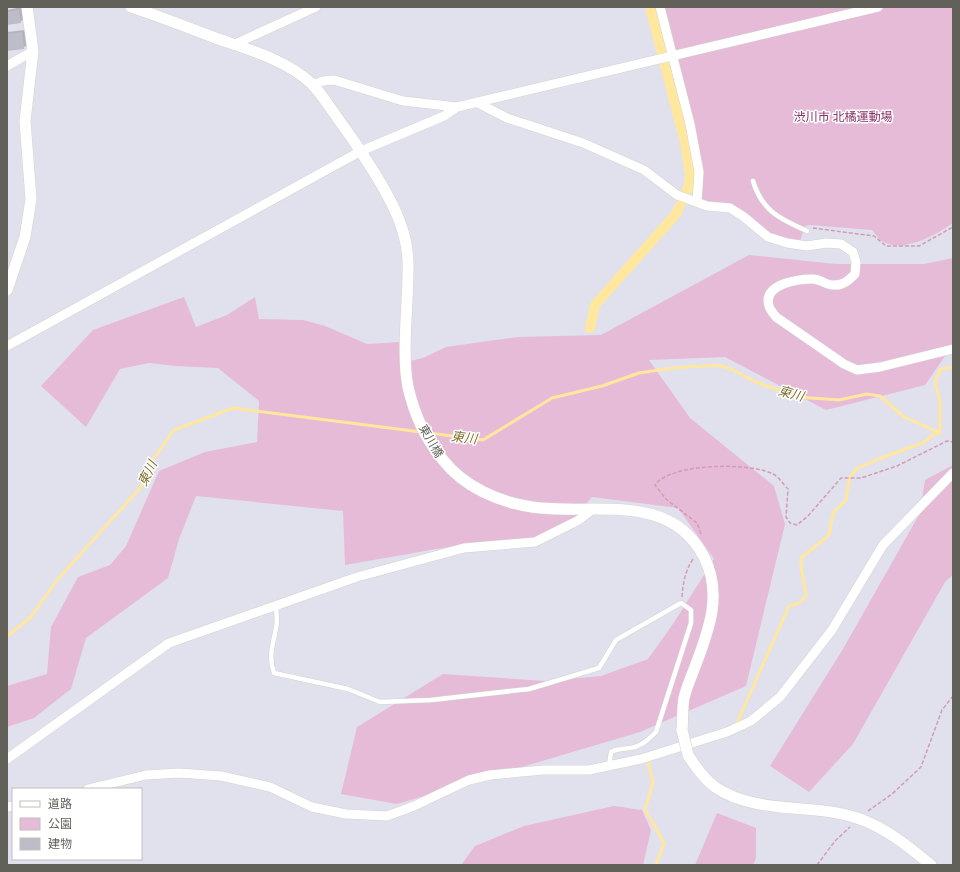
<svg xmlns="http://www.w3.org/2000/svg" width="960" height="872" viewBox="0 0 960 872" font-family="'Fira Sans Condensed','Noto Sans JP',sans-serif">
	<rect width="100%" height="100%" fill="#e1e0ed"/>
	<!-- green -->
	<path fill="#e6bbd8" d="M663 7H953V223C936 235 901 255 880 240 877 237 875 233 872 230L810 225 805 226 800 241 779 238 767 234 749 217 704 201 700 197Z
		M749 255 836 264H924L953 258V351L948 352 925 385 826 410 725 357 649 360 690 418 774 486 785 524 746 686 640 732 397 804 341 794 357 727 443 674 545 681 601 676 648 659 673 624 714 559 678 508 592 497 571 522 535 540 465 544 345 565 343 511 196 496 179 539 168 578 86 638 71 689 34 718 7 727V686L47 674 51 627 78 577 110 565 126 546 159 471 205 452 257 442 259 401 218 368 176 366 149 363 120 369 86 427 41 386 93 330 184 297 196 327 227 315 255 297 259 319 303 320 325 326 367 344 400 342 402 388 413 386 411 361 423 358 446 347 518 337 601 335Z
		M953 465V575L945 582 853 744 809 792 770 766 843 649 920 513 925 480Z
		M614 806 642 810 651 830 643 865H461L475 846 524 826Z
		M717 813 756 828V858L753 865H695Z"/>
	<!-- shadow -->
	<path fill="#0003" d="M22 7 24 19 20 22 7 24V10Z
		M25 30 27 45 23 48 7 50V32Z"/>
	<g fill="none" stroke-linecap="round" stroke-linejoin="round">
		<!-- stream -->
		<path stroke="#ffe89e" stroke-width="3" d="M429 433 483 440 552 398 602 386 639 373 673 368 718 365 731 369 756 382 798 397 839 400 867 394 880 396 904 417 940 433
			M940 433V402L935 381 941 369 953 367
			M7 636 30 618 57 580 141 487 149 465 174 430 233 408 421 432
			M736 725 789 606 799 603 806 596 801 565V558L829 535 833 513 846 500 849 479 856 469 881 458 925 442 932 435 940 433
			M651 760 648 761 653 783 645 809 664 843 656 865"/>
		<!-- canal -->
		<path stroke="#ffe89e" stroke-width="10" d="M590 328 595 305 676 214 688 188 690 175 686 147 650 7"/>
	</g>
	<!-- building -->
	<path fill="#bdbdc7" d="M19 10 21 23 7 25V12Z
		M22 32 24 49 7 51V34Z"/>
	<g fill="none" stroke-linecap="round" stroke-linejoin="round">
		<defs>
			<path id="service" d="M753 181C762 211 780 219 807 231
				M276 606C276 613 278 621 276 628 273 645 268 656 274 673L348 689 380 702 431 700 529 689 599 668 616 640 681 603 691 610V623L656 732C650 738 644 744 635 747 627 749 618 748 611 752L609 766"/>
			<path id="minor" d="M660 7 690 124 699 172 697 202
				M235 44 316 7
				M7 66 33 51
				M313 85 323 81 334 80 403 101 457 107
				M476 102 507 118 583 143 644 170 677 195 707 206 730 208 744 217 768 237 787 243 807 246 826 243 841 244 853 252 856 262 855 274C849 280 843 286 833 285 826 285 820 279 813 279 798 279 762 284 769 306 770 310 774 314 776 317L844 364 857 370 880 367 953 349
				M7 346 361 151 444 116 457 107 878 7
				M7 759 169 643 357 577 464 548 535 542 579 520 593 509
				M88 789 146 775 179 773 221 776 270 787 312 807 346 814 387 816 414 806 469 780 490 775 543 770H589L641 759 727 732 751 721 780 697 832 630 883 545 953 473
				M7 807 13 806"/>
			<path id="tertiary" d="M131 7C159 16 186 27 213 37 246 49 285 59 311 83 320 92 327 103 334 113 348 132 361 151 374 172 391 200 407 228 408 262 409 300 401 351 408 387 414 413 426 440 443 460 464 487 499 502 532 507 593 516 669 490 704 557 724 596 707 635 693 672 690 680 686 689 684 698 682 708 683 720 682 730
				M7 290 25 237 31 199 25 121 33 51 27 7
				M688 755C695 766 704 779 715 787 756 815 812 803 857 818 885 827 909 847 931 865"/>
		</defs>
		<!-- service casing -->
		<use href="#service" stroke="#d4d4cc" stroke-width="5.5"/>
		<!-- minor casing -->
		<use href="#minor" stroke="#d4d4cc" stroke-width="10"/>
		<!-- tertiary casing -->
		<use href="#tertiary" stroke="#d4d4cc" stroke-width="12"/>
		<!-- path -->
		<path stroke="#d39cb2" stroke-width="1.5" stroke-dasharray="4 2" stroke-linecap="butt" d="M813 228 874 236 886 246H919L953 227
			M701 534 697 523 667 500 655 485C670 463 750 462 773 474 778 476 784 485 788 489L786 517 790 523 797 525 808 516 841 478H861L897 466 947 441 953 442
			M682 597C683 583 685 571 693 559
			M868 811 892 794 921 767 942 710 953 696
			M817 865 835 841 850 827"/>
		<!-- service -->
		<use href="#service" stroke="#fff" stroke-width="4.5"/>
		<!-- minor -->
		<use href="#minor" stroke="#fff" stroke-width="9"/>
		<!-- tertiary -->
		<use href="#tertiary" stroke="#fff" stroke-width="11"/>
		<defs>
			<path id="tertiary-bridge" d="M682 730 688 755"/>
		</defs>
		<!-- tertiary-bridge casing -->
		<use href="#tertiary-bridge" stroke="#d4d4cc" stroke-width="12" stroke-linecap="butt"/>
		<!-- tertiary-bridge -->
		<use href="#tertiary-bridge" stroke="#fff" stroke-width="11"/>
	</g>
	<g text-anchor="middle" stroke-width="3" stroke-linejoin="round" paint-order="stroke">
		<!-- park labels -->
		<g font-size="12" fill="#873368" stroke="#fff">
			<text x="843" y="121">渋川市 北橘運動場</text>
		</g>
		<!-- street labels -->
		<g font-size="12" fill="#626159" stroke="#fff">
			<text transform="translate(431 441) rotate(60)" y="4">東川橋</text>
		</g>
		<!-- water labels -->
		<g font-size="13" font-style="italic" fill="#7d702c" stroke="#fff">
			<text transform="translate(791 393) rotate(15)" y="5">東川</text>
			<text transform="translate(464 437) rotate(7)" y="5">東川</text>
			<text transform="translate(147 473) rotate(-64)" y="5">東川</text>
		</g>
	</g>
	<!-- border -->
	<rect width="960" height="872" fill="none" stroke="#626159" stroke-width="16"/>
	<!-- legend -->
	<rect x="12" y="788" width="130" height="72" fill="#ffffff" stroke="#c0c0bd"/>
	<rect x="20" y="801" width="20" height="6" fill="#ffffff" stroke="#c0c0bd"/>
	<text x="48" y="808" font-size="12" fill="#626159">道路</text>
	<rect x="20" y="818" width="20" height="12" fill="#e6bbd8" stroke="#c0c0bd"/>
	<text x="48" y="828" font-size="12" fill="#626159">公園</text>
	<rect x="20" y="838" width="20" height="12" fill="#bdbdc7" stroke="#c0c0bd"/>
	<text x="48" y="848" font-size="12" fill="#626159">建物</text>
</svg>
